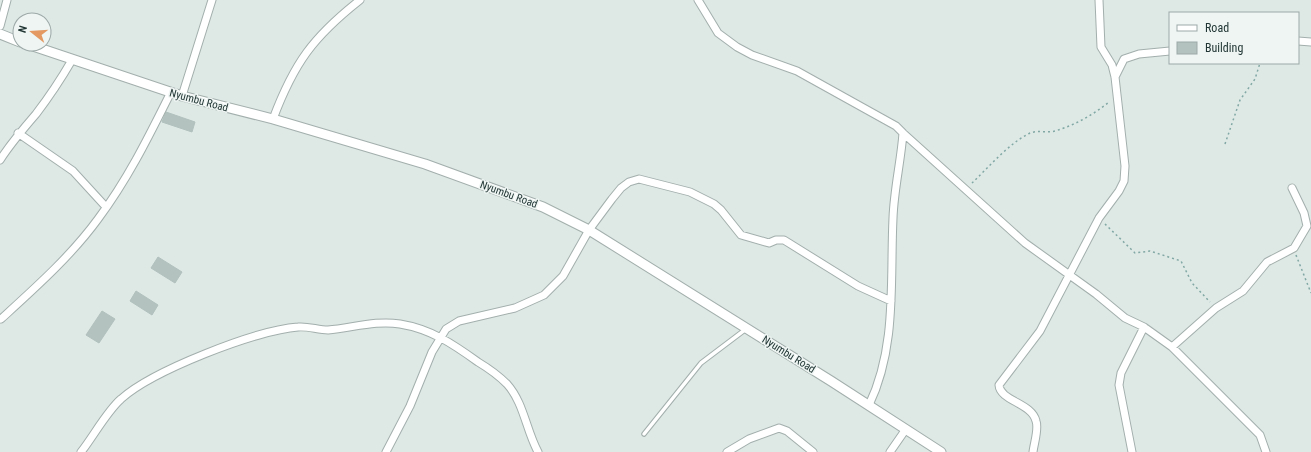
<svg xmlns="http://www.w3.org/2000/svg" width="1311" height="452" viewBox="0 0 1311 452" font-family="'Roboto Condensed',sans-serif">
	<rect width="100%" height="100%" fill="#dee8e5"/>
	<!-- building -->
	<path fill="#b4c2bf" stroke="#b1c1bd" d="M166 112 195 122 192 132 162 122Z
		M158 257 182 272 175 283 151 268Z
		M136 291 158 305 152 315 130 301Z
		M102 311 115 319 99 343 86 335Z"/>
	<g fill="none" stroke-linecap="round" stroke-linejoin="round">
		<defs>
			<path id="service" d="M644 434 701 363 746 329"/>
			<path id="minor" d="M698 0 718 33 737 47 752 55 797 71 896 126 903 133C901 161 894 189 893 218 890 281 897 347 869 405
				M0 26 7 0
				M1298 41 1311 42
				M1115 77 1124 59 1139 54 1170 51
				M182 96 212 0
				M273 119C294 63 313 37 360 0
				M18 133 73 171 106 207
				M903 133 1025 243 1096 294 1125 318 1144 327 1172 347 1260 435 1266 452
				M0 160C11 143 23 129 36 114 49 97 61 79 72 60
				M1 319C35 288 71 256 98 219 128 179 149 136 171 92
				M1172 347 1216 308 1243 291 1267 262 1294 248 1307 226 1304 213 1292 188
				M81 452C93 437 107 411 121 399 152 371 256 330 298 327 308 326 318 330 328 330 352 328 376 320 400 324 431 329 453 344 478 362 488 368 498 375 507 384 524 403 526 430 538 452
				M386 452 410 406 432 352 446 329 459 321 515 308 544 295 563 276 589 230 612 199 621 188 629 182 639 179 690 192 714 204 721 210 741 235 769 243 776 240H784L858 286 891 301
				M727 452 749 439 779 428 787 431 813 452
				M890 452 906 429
				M1033 452C1034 443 1039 429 1036 421 1032 403 1000 401 999 385L1040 331 1099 218 1119 191 1124 181 1125 166 1115 77 1112 65 1101 47 1099 0
				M1132 452 1119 385 1121 373 1144 327"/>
			<path id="tertiary" d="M0 34 20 42
				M27 44 182 96 273 119 425 164 543 207 589 230 831 381 941 452"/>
		</defs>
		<!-- service casing -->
		<use href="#service" stroke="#a2afac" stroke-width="5.5"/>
		<!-- minor casing -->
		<use href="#minor" stroke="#a2afac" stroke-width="9"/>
		<!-- tertiary casing -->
		<use href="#tertiary" stroke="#a2afac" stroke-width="11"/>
		<!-- path -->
		<path stroke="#81a8a4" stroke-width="1.5" stroke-dasharray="2 3" stroke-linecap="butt" d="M1225 144 1240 100 1255 79 1260 63
			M972 183C989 167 1008 144 1030 133 1038 130 1047 133 1055 131 1075 125 1093 115 1109 102
			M1105 224 1135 253 1150 251 1181 261 1192 283 1210 302
			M1296 255 1311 293"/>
		<!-- service -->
		<use href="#service" stroke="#fff" stroke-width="3.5"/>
		<!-- minor -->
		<use href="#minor" stroke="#fff" stroke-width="7"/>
		<!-- tertiary -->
		<use href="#tertiary" stroke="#fff" stroke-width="9"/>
	</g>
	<g text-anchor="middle" stroke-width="3" stroke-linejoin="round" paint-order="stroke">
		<!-- street labels -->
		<g font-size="11" fill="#213634" stroke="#eef5f3">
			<text transform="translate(199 100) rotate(15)" y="4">Nyumbu Road</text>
			<text transform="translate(509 194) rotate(20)" y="4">Nyumbu Road</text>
			<text transform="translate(789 354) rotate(32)" y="4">Nyumbu Road</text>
		</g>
	</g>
	<!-- legend -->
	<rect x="1169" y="12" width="130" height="52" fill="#eef5f3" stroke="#9ca9a7"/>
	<rect x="1177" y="25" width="20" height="6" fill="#ffffff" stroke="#9ca9a7"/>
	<text x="1205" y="32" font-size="12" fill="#213634">Road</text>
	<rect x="1177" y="42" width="20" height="12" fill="#b4c2bf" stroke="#9ca9a7"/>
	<text x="1205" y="52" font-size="12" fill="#213634">Building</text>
	<!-- north arrow -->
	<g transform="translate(32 32) rotate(287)"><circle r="19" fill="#eef5f3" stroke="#9ca9a7"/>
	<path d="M0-3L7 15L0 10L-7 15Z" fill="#e39961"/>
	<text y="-6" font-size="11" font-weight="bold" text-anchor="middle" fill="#213634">N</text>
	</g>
</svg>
